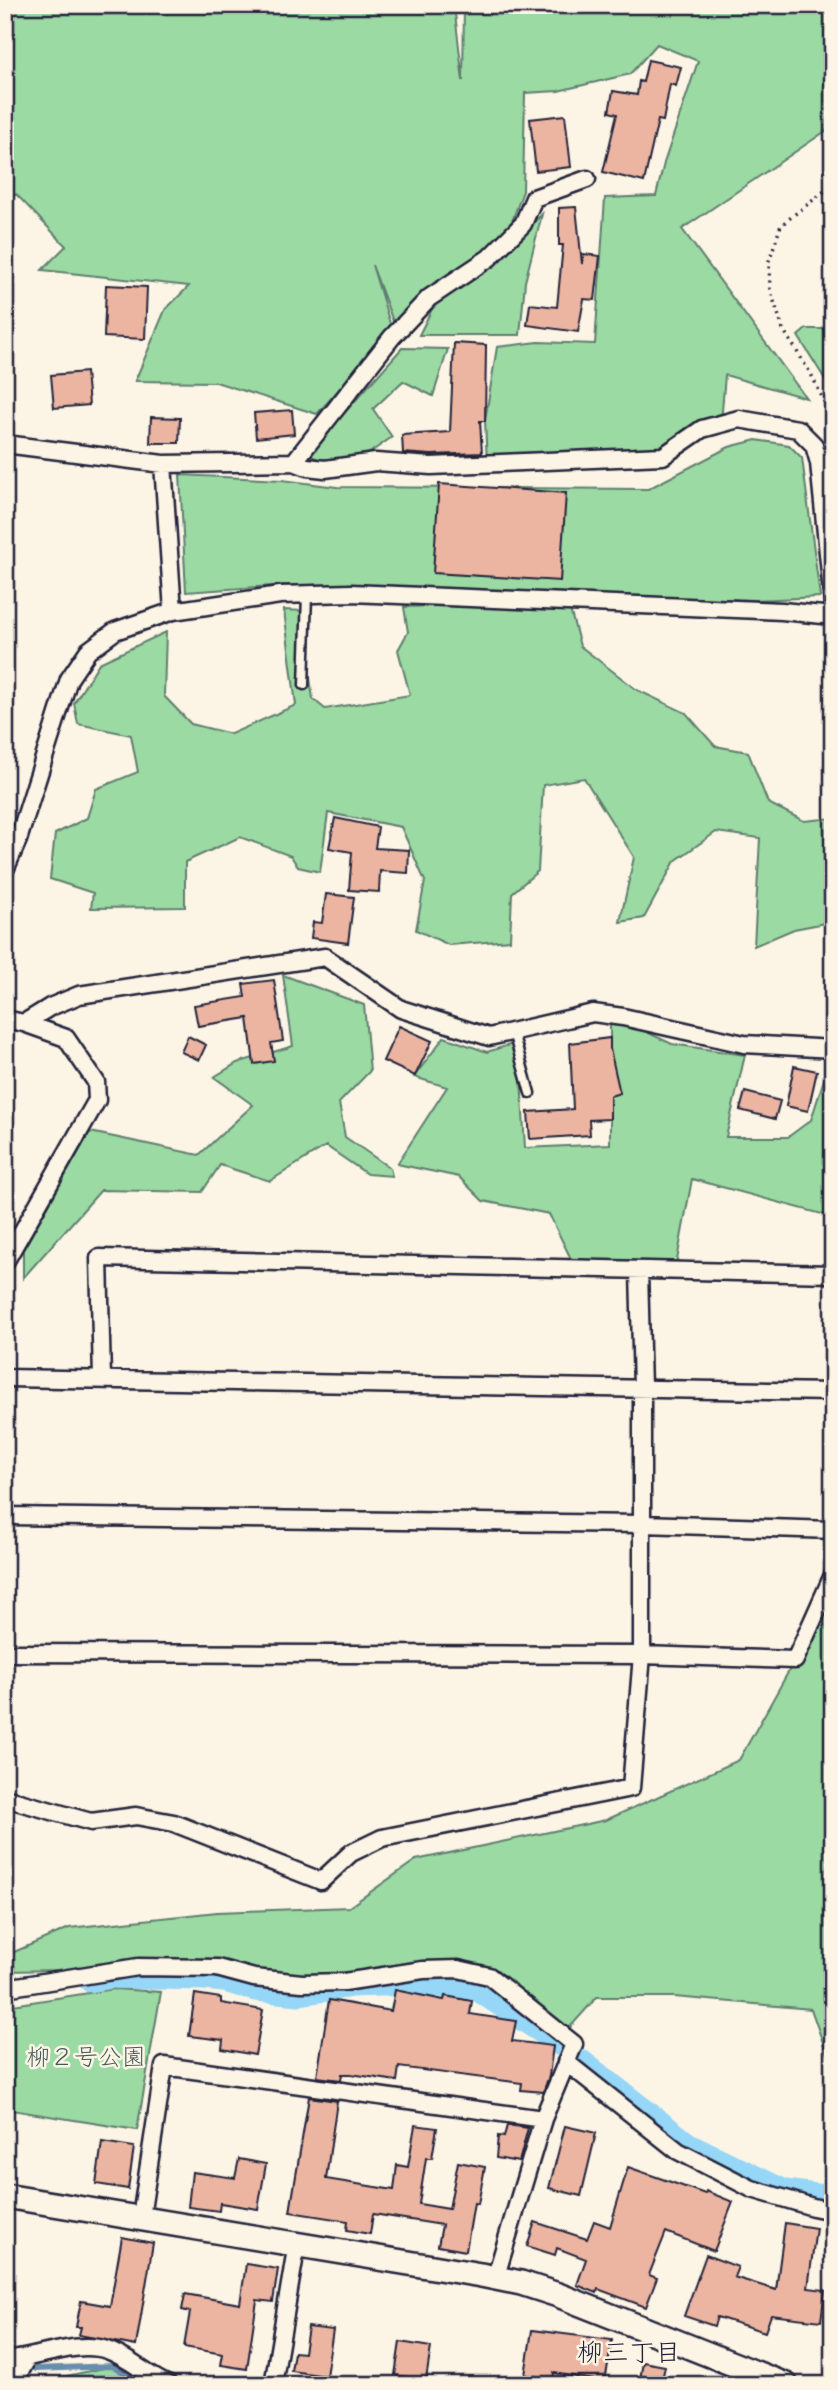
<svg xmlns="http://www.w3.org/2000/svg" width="838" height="2390" viewBox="0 0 838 2390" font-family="Pangolin,'Klee One',sans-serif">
	<rect width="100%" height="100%" fill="#fcf5e5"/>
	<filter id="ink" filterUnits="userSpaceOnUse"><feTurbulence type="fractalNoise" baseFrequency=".0143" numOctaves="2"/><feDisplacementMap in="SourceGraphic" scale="14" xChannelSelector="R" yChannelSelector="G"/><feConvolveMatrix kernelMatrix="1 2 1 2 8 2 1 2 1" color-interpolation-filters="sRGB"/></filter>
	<g filter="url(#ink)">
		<!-- green -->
		<path fill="#9cdaa3" stroke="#5f7e6f" stroke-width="2" d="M5 5H84L86 8 126 11 140 5H454L463 81 464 5H677L672 17 679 5H833V126L682 229 806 398 725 375 721 423 666 454 487 464 485 421 497 347 538 342 595 344 605 198 656 196 664 163 698 61 657 44 630 74 558 91 525 93 523 191 504 243 397 332 372 265 392 330 317 414 216 382 135 381 165 310 189 286 42 270 66 246 16 194 5 203Z
			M542 214 525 282 520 335H419L435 303 507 251Z
			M806 329H833V392L798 336Z
			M402 348 448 349 433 396 403 381 373 409 392 437 368 454 323 462 308 454Z
			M756 440 789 445 802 458 820 597 754 600 286 585 186 592 180 475 282 480 337 487 648 489 729 447Z
			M568 602 580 646 637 690 686 713 715 746 748 752 768 803 804 821 833 818V915L825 923 794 929 754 946 760 838 716 832 675 861 644 918 620 922 634 857 584 778 543 785 538 871 512 893 510 940 449 945 416 930 425 881 401 827 328 813 320 872 298 867 291 856 240 837 185 862V907L91 908 93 893 50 879 55 834 87 818 96 789 138 772 131 735 78 724 74 703 99 663 166 632 164 696 191 724 231 734 296 705 284 610 304 611 306 651 313 699 325 709 410 695 398 650 408 632 404 607Z
			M283 975 364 1005 370 1071 339 1103 345 1137 390 1168 392 1176 367 1174 326 1146 270 1181 220 1165 202 1192 101 1190 23 1278V1250L90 1132 199 1155 253 1105 214 1077 237 1063 293 1046Z
			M610 1015 672 1044 745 1055 726 1137H788L811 1120 825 1076H833V1217L692 1179 675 1271 576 1269 549 1214 483 1201 459 1177 397 1164 447 1087 414 1077 444 1037 487 1052 519 1042 525 1148 610 1144Z
			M833 1601V2071L811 2009 674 1997H597L563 2035 469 1972 316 1983 183 1968 5 1971V1956L69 1928 217 1912 349 1907 416 1860 606 1820 739 1760 795 1660Z
			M114 1989 161 1992 137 2130 5 2109 6 2006Z
			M113 2366 137 2385H53L62 2377Z"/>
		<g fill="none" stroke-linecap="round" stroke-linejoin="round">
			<!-- stream -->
			<path stroke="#688eac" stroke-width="6" d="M36 2369 113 2366 145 2385"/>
			<!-- canal -->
			<path stroke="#96d6f7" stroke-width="21" d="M90 1982 113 1978 204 1980 224 1982 255 1991 299 1995 351 1987 410 1985 474 1989 582 2060 689 2143 785 2190 833 2196"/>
		</g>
		<!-- building -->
		<path fill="#ecb5a1" stroke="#22223b" stroke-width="2" d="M648 60 681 67 676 86 670 84 663 121 658 120 644 182 603 172 617 114 609 112 613 91 637 95 639 81 643 82Z
			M565 115 571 167 536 171 530 119Z
			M576 207 582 264 584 254 600 256 595 300 584 299 578 332 527 325 530 304 557 307 563 245H559V208Z
			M106 285 147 287 145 339 104 337Z
			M454 343 486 345 485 421H480L482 453 431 455 403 453 402 435 450 432Z
			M86 372 89 405 54 408 51 375Z
			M292 410 294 434 256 438 254 413Z
			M151 417 180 418 179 443H150Z
			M439 484 566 493 560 581 433 573Z
			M335 818 378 827 375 848 409 850 408 873 380 871 379 892 349 890 352 852 329 848Z
			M326 894 354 897 348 943 311 938 313 922 322 923Z
			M274 980 283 1041 271 1043 274 1061 254 1064 248 1018 198 1026 194 1005 245 997 243 984Z
			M399 1026 432 1041 415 1076 383 1061Z
			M188 1036 206 1045 199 1060 181 1052Z
			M610 1038V1049L620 1093 610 1096V1119L589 1120 590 1135 530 1139 528 1112 573 1109 570 1043Z
			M794 1066 817 1071 808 1111 786 1106Z
			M745 1092 780 1101 775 1119 740 1110Z
			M395 1990 444 2000 445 1996 472 2001 470 2014 516 2021 512 2041 553 2046 549 2076 543 2092 521 2090 522 2083 399 2067 397 2081 351 2074H342L341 2080 317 2077 329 2000 391 2011Z
			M195 1994 221 1998V2003L263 2010 255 2055 222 2049 223 2040 189 2036Z
			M309 2097 337 2101 326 2179 394 2190 397 2165 408 2167 415 2125 437 2128 432 2158H426L419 2204 449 2209 458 2162 485 2167 478 2204 474 2203 466 2251 438 2246 442 2225 373 2214 370 2234 347 2230 348 2221 290 2212Z
			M507 2125 528 2128 519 2162 496 2158 498 2136 504 2137Z
			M565 2126 596 2133 581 2196 549 2188Z
			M102 2142 134 2147 128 2189 96 2184Z
			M239 2159 266 2164 258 2209 220 2203 219 2211 188 2207 192 2172 235 2178Z
			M628 2167 705 2194 706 2191 733 2202 714 2251 666 2232 649 2275 657 2278 646 2307 598 2289 597 2293 577 2285 586 2259 557 2248 555 2255 527 2246 535 2222 587 2239 594 2221 610 2227Z
			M785 2223 816 2228 808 2288 825 2290 821 2321 771 2315 765 2332 717 2317 714 2326 684 2316 706 2255 738 2267 734 2277 776 2290Z
			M122 2237 153 2243 136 2346 79 2335 81 2327H76L81 2301 110 2306Z
			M246 2264 278 2269 273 2302 257 2300 247 2369 221 2365 223 2354 184 2347 190 2312 182 2310 185 2294 240 2304Z
			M308 2327 333 2330 326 2376 291 2371 294 2352 304 2353Z
			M532 2330 612 2340 605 2382 554 2373 553 2379 525 2375Z
			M400 2342 431 2347 426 2380 395 2375Z
			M643 2362 665 2366 661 2385H639Z"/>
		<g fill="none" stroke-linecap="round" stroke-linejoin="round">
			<defs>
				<path id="lane" d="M304 685 307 594
					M513 1032 530 1093"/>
				<path id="street" d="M5 444 163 464 294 462 307 467 325 469 376 462 431 466 663 456 702 429 739 419 798 429 814 445 819 463 833 604
					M294 462 392 337 429 298 489 258 523 224 534 198 587 179
					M163 464 173 611
					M5 870 18 840 69 679 88 651 115 631 173 611 280 595 351 593 782 611 833 616
					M5 1019 24 1023 50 1007 79 995 325 957 401 1009 489 1037 593 1013 623 1017 744 1044 833 1049
					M5 1262 97 1100 96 1082 66 1038 24 1023
					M5 1378 833 1392
					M102 1379 99 1258 833 1274
					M5 1516 642 1524 833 1530
					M5 1653 642 1655 795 1660 833 1575
					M5 1798 91 1822 136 1816 174 1823 321 1881 351 1853 382 1838 631 1788 642 1655V1389L639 1270
					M5 1988 138 1967 217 1968 254 1978 302 1983 344 1982 423 1970 458 1969 489 1976 574 2044 543 2119 495 2279
					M566 2062 678 2151 752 2189 813 2207 833 2211
					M141 2217 164 2066 543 2119
					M5 2361C37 2358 78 2340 107 2350 130 2358 147 2376 169 2385
					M13 2385 27 2359
					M273 2385 297 2243"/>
				<path id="secondary" d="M5 2196 481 2275 521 2283 558 2295 786 2385"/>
			</defs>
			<!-- lane casing -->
			<use href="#lane" stroke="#22223b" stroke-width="13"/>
			<!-- street casing -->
			<use href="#street" stroke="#22223b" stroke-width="21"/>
			<!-- secondary casing -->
			<use href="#secondary" stroke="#22223b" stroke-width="28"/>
			<!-- path -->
			<path stroke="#22223b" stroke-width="3.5" stroke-dasharray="2 5" stroke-linecap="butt" d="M826 435 828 432 831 416 811 374 783 329 770 289 769 261 781 225 826 190 833 182"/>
			<!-- lane -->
			<use href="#lane" stroke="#fcf5e5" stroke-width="8"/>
			<!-- street -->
			<use href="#street" stroke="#fcf5e5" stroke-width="16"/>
			<!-- secondary -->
			<use href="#secondary" stroke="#fcf5e5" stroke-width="23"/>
		</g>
	</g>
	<g text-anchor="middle" stroke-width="5" stroke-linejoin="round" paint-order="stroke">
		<!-- park labels -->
		<g font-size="24" fill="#47595a" stroke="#fcf5e5">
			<text x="86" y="2065">柳２号公園</text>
		</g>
		<!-- neighbourhood labels -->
		<g font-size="26" fill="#22223b" stroke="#fcf5e5">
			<text x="629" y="2361">柳三丁目</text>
		</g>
	</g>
	<!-- margin -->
	<rect width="838" height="2390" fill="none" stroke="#fcf5e5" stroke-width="28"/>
	<rect x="14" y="14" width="810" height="2362" fill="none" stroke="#22223b" stroke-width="2.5" filter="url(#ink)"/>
</svg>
